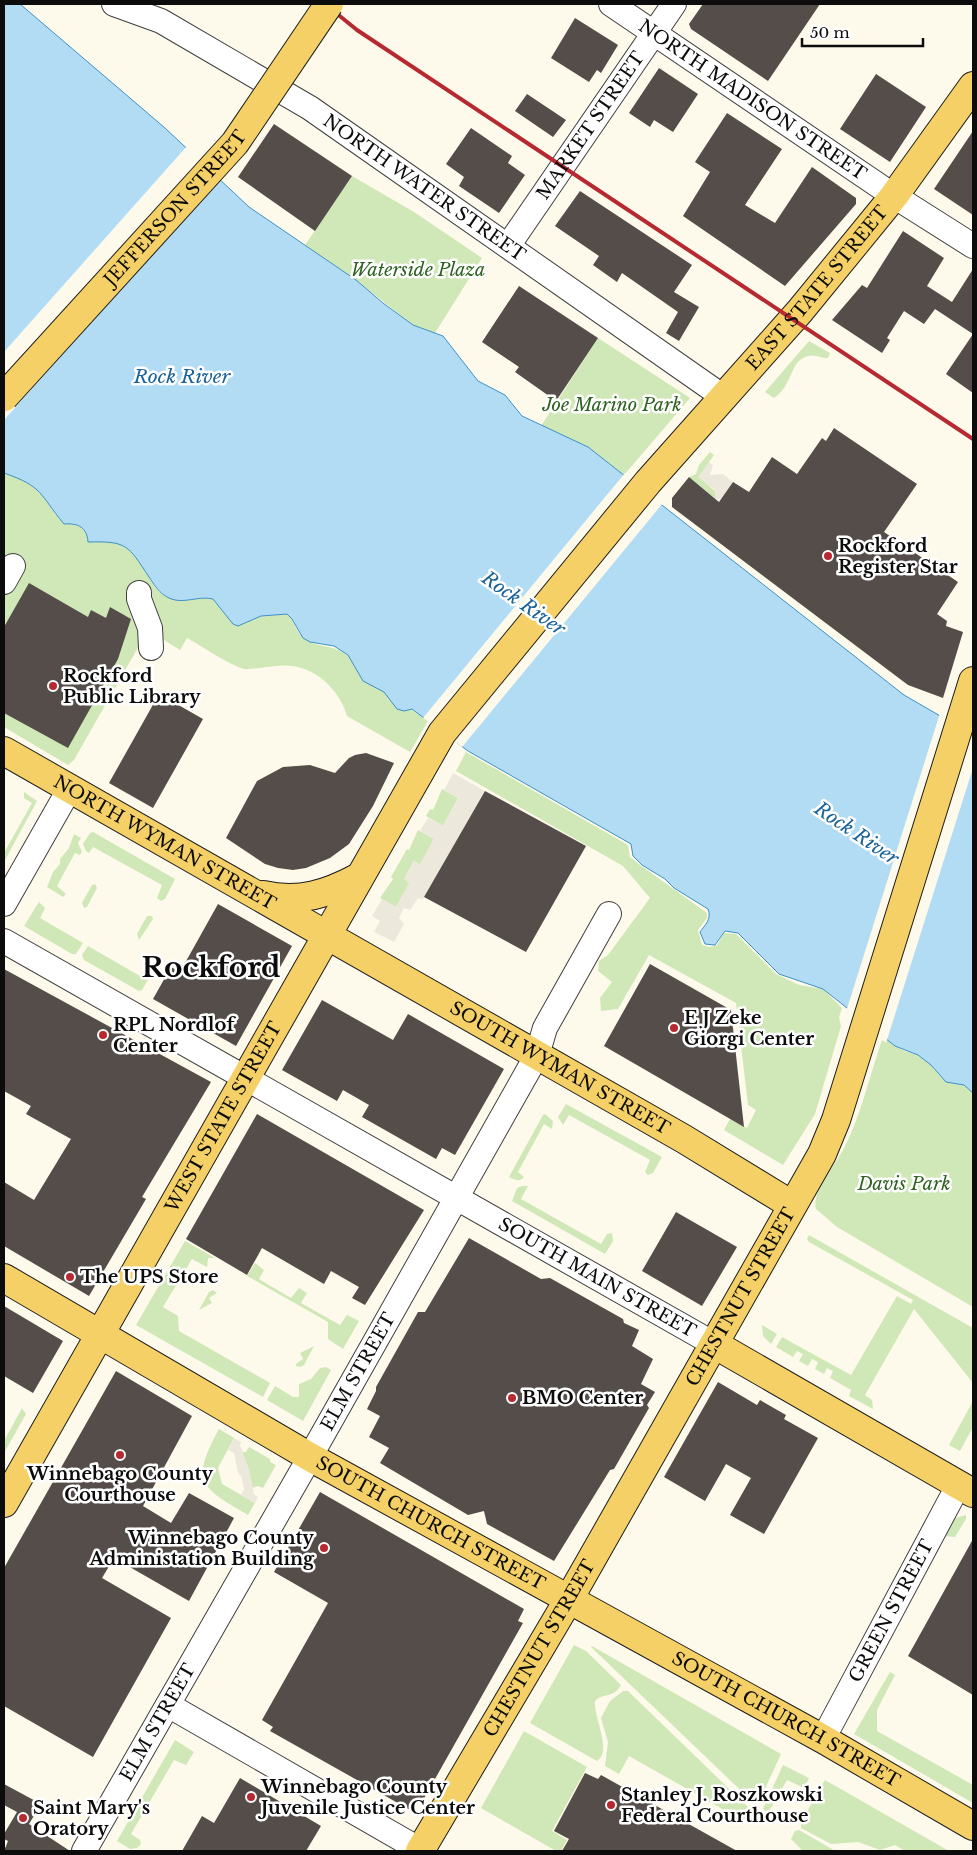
<svg xmlns="http://www.w3.org/2000/svg" width="977" height="1855" viewBox="0 0 977 1855" font-family="'Libre Baskerville',serif">
	<rect width="100%" height="100%" fill="#fefaeb"/>
	<!-- green -->
	<path fill="#d0e7b7" d="M352 176 414 212 482 258 435 333 413 325 356 280 305 245Z
		M598 338 690 398 624 475 588 447 541 426Z
		M809 341 830 353 828 358C822 359 816 354 809 356 789 359 794 385 774 398L765 392Z
		M710 452 714 455 699 477 715 491 716 499 689 477 696 474 699 465Z
		M4 473 24 480 41 491 56 515 82 527 88 537C98 539 109 540 118 542 141 548 146 582 163 595 177 605 197 595 213 599L238 626 261 616 287 614C295 621 296 633 305 639 316 648 333 644 347 655 357 663 361 677 372 685 376 688 381 689 385 693 394 702 396 712 411 709L428 721 410 752 347 716C339 687 310 662 278 666 273 666 247 670 244 669 229 665 202 646 187 638L180 650 148 630 74 760 68 765 4 727Z
		M466 752 628 845 630 857 640 865 707 913V918L698 930 702 945 709 947 717 945 724 933 736 934 776 974 799 985 823 989 842 1008 839 1017 841 1026 815 1114 783 1165 724 1130 730 1119 747 1128 756 1110 748 1105 736 1003 649 955 618 1009 601 1011 600 998 612 982 598 971 599 961 608 955 650 898 623 866 456 771Z
		M442 789 458 798 443 826 426 816 430 809 433 810Z
		M24 792 37 801 4 862V853L32 803 24 798Z
		M418 830 434 839 420 865 414 861 404 879 410 883 396 907 380 898 393 879 391 877 407 849 409 850Z
		M93 832 175 879 165 899 161 901 157 898 162 885 93 847 89 853 86 851 83 844 90 833Z
		M74 834 81 838 78 843 82 852 80 855 75 853 57 886 66 894 63 897 47 887 53 872 60 864V859L69 848Z
		M95 884 97 888 87 907 84 908 82 903 92 885Z
		M39 902 45 908 40 918 83 943 76 954H72L24 926Z
		M147 916H152L153 919 139 940 137 934Z
		M88 946 140 976 144 971 147 972 149 978 142 990 139 991 84 960 82 955Z
		M883 1037 902 1050 918 1055 931 1065 940 1076 952 1083 964 1085 973 1093V1307L837 1227 816 1209C811 1193 835 1165 843 1150 861 1116 870 1074 883 1037Z
		M566 1104 662 1157 653 1173 648 1175 645 1172 650 1160 569 1115 563 1125 558 1117Z
		M545 1114 553 1121 552 1129 544 1124 518 1172 524 1177C520 1182 515 1180 509 1177L543 1115Z
		M522 1186H528L521 1199 601 1244 607 1234 612 1233 613 1241 605 1254 512 1201 517 1188Z
		M809 1235 973 1328V1383L914 1309 865 1395 872 1400 873 1409 849 1396 851 1390 830 1378 833 1371 827 1368 824 1374 815 1369 818 1362 812 1359 808 1366 799 1361 803 1354 797 1351 793 1357 776 1347 782 1337 851 1375 897 1296 911 1304 913 1300 809 1242 807 1239Z
		M185 1241 215 1258H208L207 1267 192 1259 163 1307 178 1316 179 1331 270 1383 263 1397 136 1325Z
		M255 1263 264 1270 259 1279 291 1298 299 1288 307 1293 301 1303 340 1325 347 1315 359 1321 343 1349 328 1339V1322L247 1276Z
		M213 1290 217 1293 209 1298 212 1303 199 1310 209 1292Z
		M762 1325 777 1334 771 1344 763 1336Z
		M314 1346 304 1365 300 1367 296 1366V1364L303 1359 300 1353Z
		M326 1367 331 1370 303 1421 267 1400 275 1386 293 1397H299V1384L311 1379 320 1368Z
		M973 1401V1427L960 1451 949 1445Z
		M22 1408 26 1414 4 1453V1441Z
		M219 1429 234 1438 218 1468 222 1484 255 1503 248 1515C200 1487 190 1482 219 1429Z
		M249 1447 270 1459V1462L276 1465 263 1488 258 1486 252 1488 242 1452H246Z
		M966 1515V1519L955 1537 943 1536 955 1518Z
		M574 1645 586 1651 621 1685C613 1699 604 1692 595 1701 593 1717 613 1751 597 1761L530 1723Z
		M592 1646 781 1754 757 1806 591 1647Z
		M890 1672 895 1675 877 1710V1731L973 1785V1803L854 1734Z
		M623 1691H628L753 1812 747 1823 629 1756 619 1774 605 1766 608 1742 601 1718 610 1701Z
		M524 1731 587 1767 552 1831 567 1840 561 1851H556L481 1808Z
		M175 1740 194 1752 186 1765 174 1760 131 1834 140 1840 141 1844 137 1848 130 1849 117 1841Z
		M783 1765 809 1778 804 1788 787 1780 768 1813 763 1809Z
		M825 1780 949 1851H905L895 1845 880 1850 858 1842 831 1844 801 1828V1822Z
		M799 1830 832 1849 834 1851H803L791 1839 795 1831Z"/>
	<!-- plaza -->
	<path fill="#ede8dc" d="M709 462 713 465 710 475 723 474 733 482 721 499H716L715 490 698 477Z
		M453 773 485 791 423 899 418 898 410 910 404 908 399 918 404 924 394 942 374 932 380 921 372 916 382 899 396 907 409 883 404 879 414 861 420 864 434 839 420 831 428 818 443 826 458 798 444 790Z
		M234 1438 241 1442 240 1445 249 1469 254 1494 258 1497 255 1503 241 1495 244 1489 241 1476 238 1473 234 1453 228 1450Z"/>
	<!-- water -->
	<path fill="#b2dcf4" stroke="#3c91c8" d="M4 4H20L165 128 249 207 356 280 383 303 413 325 443 336 478 381 505 395 522 416 588 447 904 695 973 735V1093L964 1085 946 1082 931 1065 918 1055 895 1046 823 989 779 974 738 933 725 931 715 945 705 944 700 932C705 925 712 919 708 909L674 888 665 879 642 865 633 856 631 844 468 751 412 709 404 711 397 709 384 692 363 681 348 655 334 646 310 642 303 638 292 619 287 614 261 616 238 626 233 624 213 599C196 595 180 607 164 595 158 591 153 583 149 577 128 545 127 541 88 542 87 527 78 523 64 524 39 494 44 487 4 473Z"/>
	<!-- pier -->
	<path fill="#fefaeb" d="M187 146 221 177 4 420V352Z
		M625 473 663 503 462 747 423 718Z
		M940 713 973 732V768L886 1043 846 1012Z"/>
	<!-- building -->
	<path fill="#544d49" d="M703 4H820L768 81 691 29 689 24Z
		M575 18 618 45 601 73 597 70 589 82 551 58Z
		M659 68 698 94 673 132 654 120 650 127 629 113Z
		M876 74 926 107 890 162 840 129Z
		M527 94 566 120 553 137 515 111Z
		M727 113 782 149 745 205 775 223 812 167 856 198V204L785 286 683 216 710 172 695 162Z
		M274 124 352 176 315 231 238 177Z
		M471 128 512 156 508 163 525 175 499 213 459 186 464 177 446 164Z
		M973 131V215L934 189Z
		M580 191 692 265 674 292 699 307 679 341 666 333 678 312 622 273 617 282 593 265 599 256 555 226Z
		M903 231 944 258 927 286 952 302 973 269V334L935 309 924 324 904 311 887 338 890 340 882 353 832 320 862 285 867 288Z
		M519 286 598 338 556 401 515 372 519 367 482 342Z
		M973 334V393L946 374Z
		M834 428 917 484 884 532 958 582 937 614 947 621 946 626 963 632 943 698 908 685 672 507V498L689 477 719 502 733 482 749 492 772 457 797 474 822 438 826 441Z
		M29 583 88 617 91 610 106 618 110 607 131 619 118 659 68 748 4 713V627Z
		M159 694 203 719 153 808 109 783Z
		M366 753 394 763 373 806 349 844 330 858 306 868 293 870 278 868 265 864 226 838 257 781 283 767 310 765 335 773 349 758 355 755Z
		M485 791 586 846 526 952 424 897Z
		M218 904 292 946 236 1046 153 999 171 967 180 972Z
		M650 964 731 1010 744 1127 604 1046Z
		M4 969 211 1082 142 1197 146 1199 89 1296 4 1246V1182L34 1200 71 1139 26 1114 31 1106 4 1091Z
		M322 1000 393 1040 408 1014 504 1069 455 1155 442 1148 436 1159 362 1117 369 1105 343 1090 337 1101 282 1070Z
		M257 1114 424 1210 365 1305 352 1298 359 1287 331 1271 324 1284 262 1248 247 1275 186 1239Z
		M676 1212 737 1247 702 1306 642 1271Z
		M469 1238 541 1279 550 1278 623 1319 624 1323 639 1330 632 1346 653 1359 641 1384 655 1392 647 1405 649 1408 614 1469 610 1470 554 1561 487 1524 484 1511 468 1515 380 1463 389 1448 369 1437 380 1416 367 1409 376 1391V1387L418 1312H425Z
		M4 1306 63 1341 33 1393 4 1376Z
		M116 1371 192 1416 143 1506 171 1523 189 1493 234 1518 189 1601 114 1558 102 1578 171 1618 93 1757 4 1706V1568Z
		M718 1382 757 1405 760 1400 786 1415 784 1419 818 1438 764 1534 730 1515 751 1478 726 1464 705 1501 664 1477Z
		M320 1492 524 1609 518 1621 523 1623 422 1802 418 1800 412 1811 270 1731 273 1727 262 1720 328 1603 274 1572Z
		M973 1539V1695L908 1656Z
		M585 1773 598 1779 601 1775 737 1851H562L569 1839 554 1831Z
		M240 1778 321 1826 306 1851H182L202 1816 214 1823Z
		M4 1784 41 1804 29 1824 70 1851H4L8 1841 4 1839V1834L17 1812 4 1805Z"/>
	<g fill="none" stroke-linecap="round" stroke-linejoin="round">
		<defs>
			<g id="minor">
				<path id="s1" d="M114 4 161 21 310 108 722 396"/>
				<path id="s2" d="M611 4 894 196 973 246"/>
				<path id="s3" d="M508 246 674 4"/>
				<path d="M4 582 13 566"/>
				<path d="M139 593V599L150 628 151 648"/>
				<path d="M4 904 70 788"/>
				<path id="s4" d="M4 941 714 1344"/>
				<path d="M168 1705 422 1851"/>
				<path id="s5" d="M823 1739 959 1484"/>
				<path id="s6" d="M84 1851 310 1457 537 1055 545 1028 609 914"/>
			</g>
			<g id="major">
				<path id="s7" d="M4 751 684 1139 792 1205"/>
				<path d="M263 895C300 903 327 894 359 877"/>
				<path id="s8" d="M4 1278 310 1457 823 1739 973 1826"/>
				<path d="M714 1344 973 1493"/>
				<path id="s9" d="M4 1503 442 733 648 482 800 311 894 196 973 86"/>
				<path id="s10" d="M420 1851 569 1599 822 1154 836 1120 973 681"/>
			</g>
		</defs>
		<!-- minor casing -->
		<use href="#minor" stroke="#3f3f3f" stroke-width="26"/>
		<!-- major casing -->
		<use href="#major" stroke="#1d1d1d" stroke-width="30"/>
		<!-- minor -->
		<use href="#minor" stroke="#fff" stroke-width="24"/>
		<!-- major -->
		<use href="#major" stroke="#f4d066" stroke-width="28"/>
		<!-- rail -->
		<path stroke="#b62931" stroke-width="4" d="M325 4 357 30 973 439"/>
		<defs>
			<g id="major-bridge">
				<path id="s11" d="M4 397 235 143 329 4"/>
			</g>
		</defs>
		<!-- major-bridge casing -->
		<use href="#major-bridge" stroke="#1d1d1d" stroke-width="30" stroke-linecap="butt"/>
		<!-- major-bridge -->
		<use href="#major-bridge" stroke="#f4d066" stroke-width="28"/>
	</g>
	<!-- markers -->
	<g fill="#b62931" stroke="#fff" stroke-width="2">
		<circle cx="828" cy="556" r="5"/>
		<circle cx="53" cy="686" r="5"/>
		<circle cx="674" cy="1028" r="5"/>
		<circle cx="103" cy="1035" r="5"/>
		<circle cx="70" cy="1277" r="5"/>
		<circle cx="512" cy="1398" r="5"/>
		<circle cx="120" cy="1455" r="5"/>
		<circle cx="324" cy="1548" r="5"/>
		<circle cx="251" cy="1797" r="5"/>
		<circle cx="611" cy="1805" r="5"/>
		<circle cx="23" cy="1818" r="5"/>
	</g>
	<g text-anchor="middle" stroke-width="5" stroke-linejoin="round" paint-order="stroke">
		<!-- street labels -->
		<g font-size="18" fill="#0c0c0c" stroke="#fff">
			<text dy="6" stroke="none"><textPath href="#s2" startOffset="171">NORTH MADISON STREET</textPath></text>
			<text dy="6" stroke="none"><textPath href="#s3" startOffset="146">MARKET STREET</textPath></text>
			<text dy="6" stroke="none"><textPath href="#s1" startOffset="362">NORTH WATER STREET</textPath></text>
			<text dy="6" stroke="none"><textPath href="#s11" startOffset="255">JEFFERSON STREET</textPath></text>
			<text dy="6" stroke="none"><textPath href="#s9" startOffset="1468">EAST STATE STREET</textPath></text>
			<text dy="6" stroke="none"><textPath href="#s7" startOffset="185">NORTH WYMAN STREET</textPath></text>
			<text dy="6" stroke="none"><textPath href="#s7" startOffset="640">SOUTH WYMAN STREET</textPath></text>
			<text dy="6" stroke="none"><textPath href="#s9" startOffset="444">WEST STATE STREET</textPath></text>
			<text dy="6" stroke="none"><textPath href="#s4" startOffset="682">SOUTH MAIN STREET</textPath></text>
			<text dy="6" stroke="none"><textPath href="#s10" startOffset="640">CHESTNUT STREET</textPath></text>
			<text dy="6" stroke="none"><textPath href="#s6" startOffset="552">ELM STREET</textPath></text>
			<text dy="6" stroke="none"><textPath href="#s8" startOffset="492">SOUTH CHURCH STREET</textPath></text>
			<text dy="6" stroke="none"><textPath href="#s5" startOffset="145">GREEN STREET</textPath></text>
			<text dy="6" stroke="none"><textPath href="#s10" startOffset="235">CHESTNUT STREET</textPath></text>
			<text dy="6" stroke="none"><textPath href="#s8" startOffset="898">SOUTH CHURCH STREET</textPath></text>
			<text dy="6" stroke="none"><textPath href="#s6" startOffset="148">ELM STREET</textPath></text>
		</g>
		<!-- park labels -->
		<g font-size="18" font-style="italic" fill="#2d611f" stroke="#fff">
			<text x="418" y="276">Waterside Plaza</text>
			<text x="612" y="411">Joe Marino Park</text>
			<text x="904" y="1190">Davis Park</text>
		</g>
		<!-- poi labels -->
		<g font-size="18" font-weight="bold" fill="#0c0c0c" stroke="#fff" text-anchor="start">
			<text x="838" y="552">Rockford<tspan x="838" dy="21">Register Star</tspan></text>
			<text x="63" y="682">Rockford<tspan x="63" dy="21">Public Library</tspan></text>
			<text x="684" y="1024">E J Zeke<tspan x="684" dy="21">Giorgi Center</tspan></text>
			<text x="113" y="1031">RPL Nordlof<tspan x="113" dy="21">Center</tspan></text>
			<text x="80" y="1283">The UPS Store</text>
			<text x="522" y="1404">BMO Center</text>
			<text x="120" y="1480" text-anchor="middle">Winnebago County<tspan x="120" dy="21">Courthouse</tspan></text>
			<text x="314" y="1544" text-anchor="end">Winnebago County<tspan x="314" dy="21">Administation Building</tspan></text>
			<text x="261" y="1793">Winnebago County<tspan x="261" dy="21">Juvenile Justice Center</tspan></text>
			<text x="621" y="1801">Stanley J. Roszkowski<tspan x="621" dy="21">Federal Courthouse</tspan></text>
			<text x="33" y="1814">Saint Mary's<tspan x="33" dy="21">Oratory</tspan></text>
		</g>
		<!-- water labels -->
		<g font-size="19" font-style="italic" fill="#1a6299" stroke="#fff">
			<text x="182" y="383">Rock River</text>
			<text transform="translate(524 603) rotate(35)" y="7">Rock River</text>
			<text transform="translate(857 833) rotate(34)" y="7">Rock River</text>
		</g>
		<!-- town labels -->
		<g font-size="28" font-weight="bold" fill="#0c0c0c" stroke="#fff">
			<text x="211" y="977">Rockford</text>
		</g>
	</g>
	<!-- border -->
	<rect width="977" height="1855" fill="none" stroke="#0c0c0c" stroke-width="10"/>
	<!-- scale -->
	<path d="M802 38v8h121v-8" fill="none" stroke="#0c0c0c" stroke-width="2.5"/>
	<text x="810" y="38" font-size="15" fill="#0c0c0c" stroke="#ffffff" stroke-width="4" paint-order="stroke">50 m</text>
</svg>
